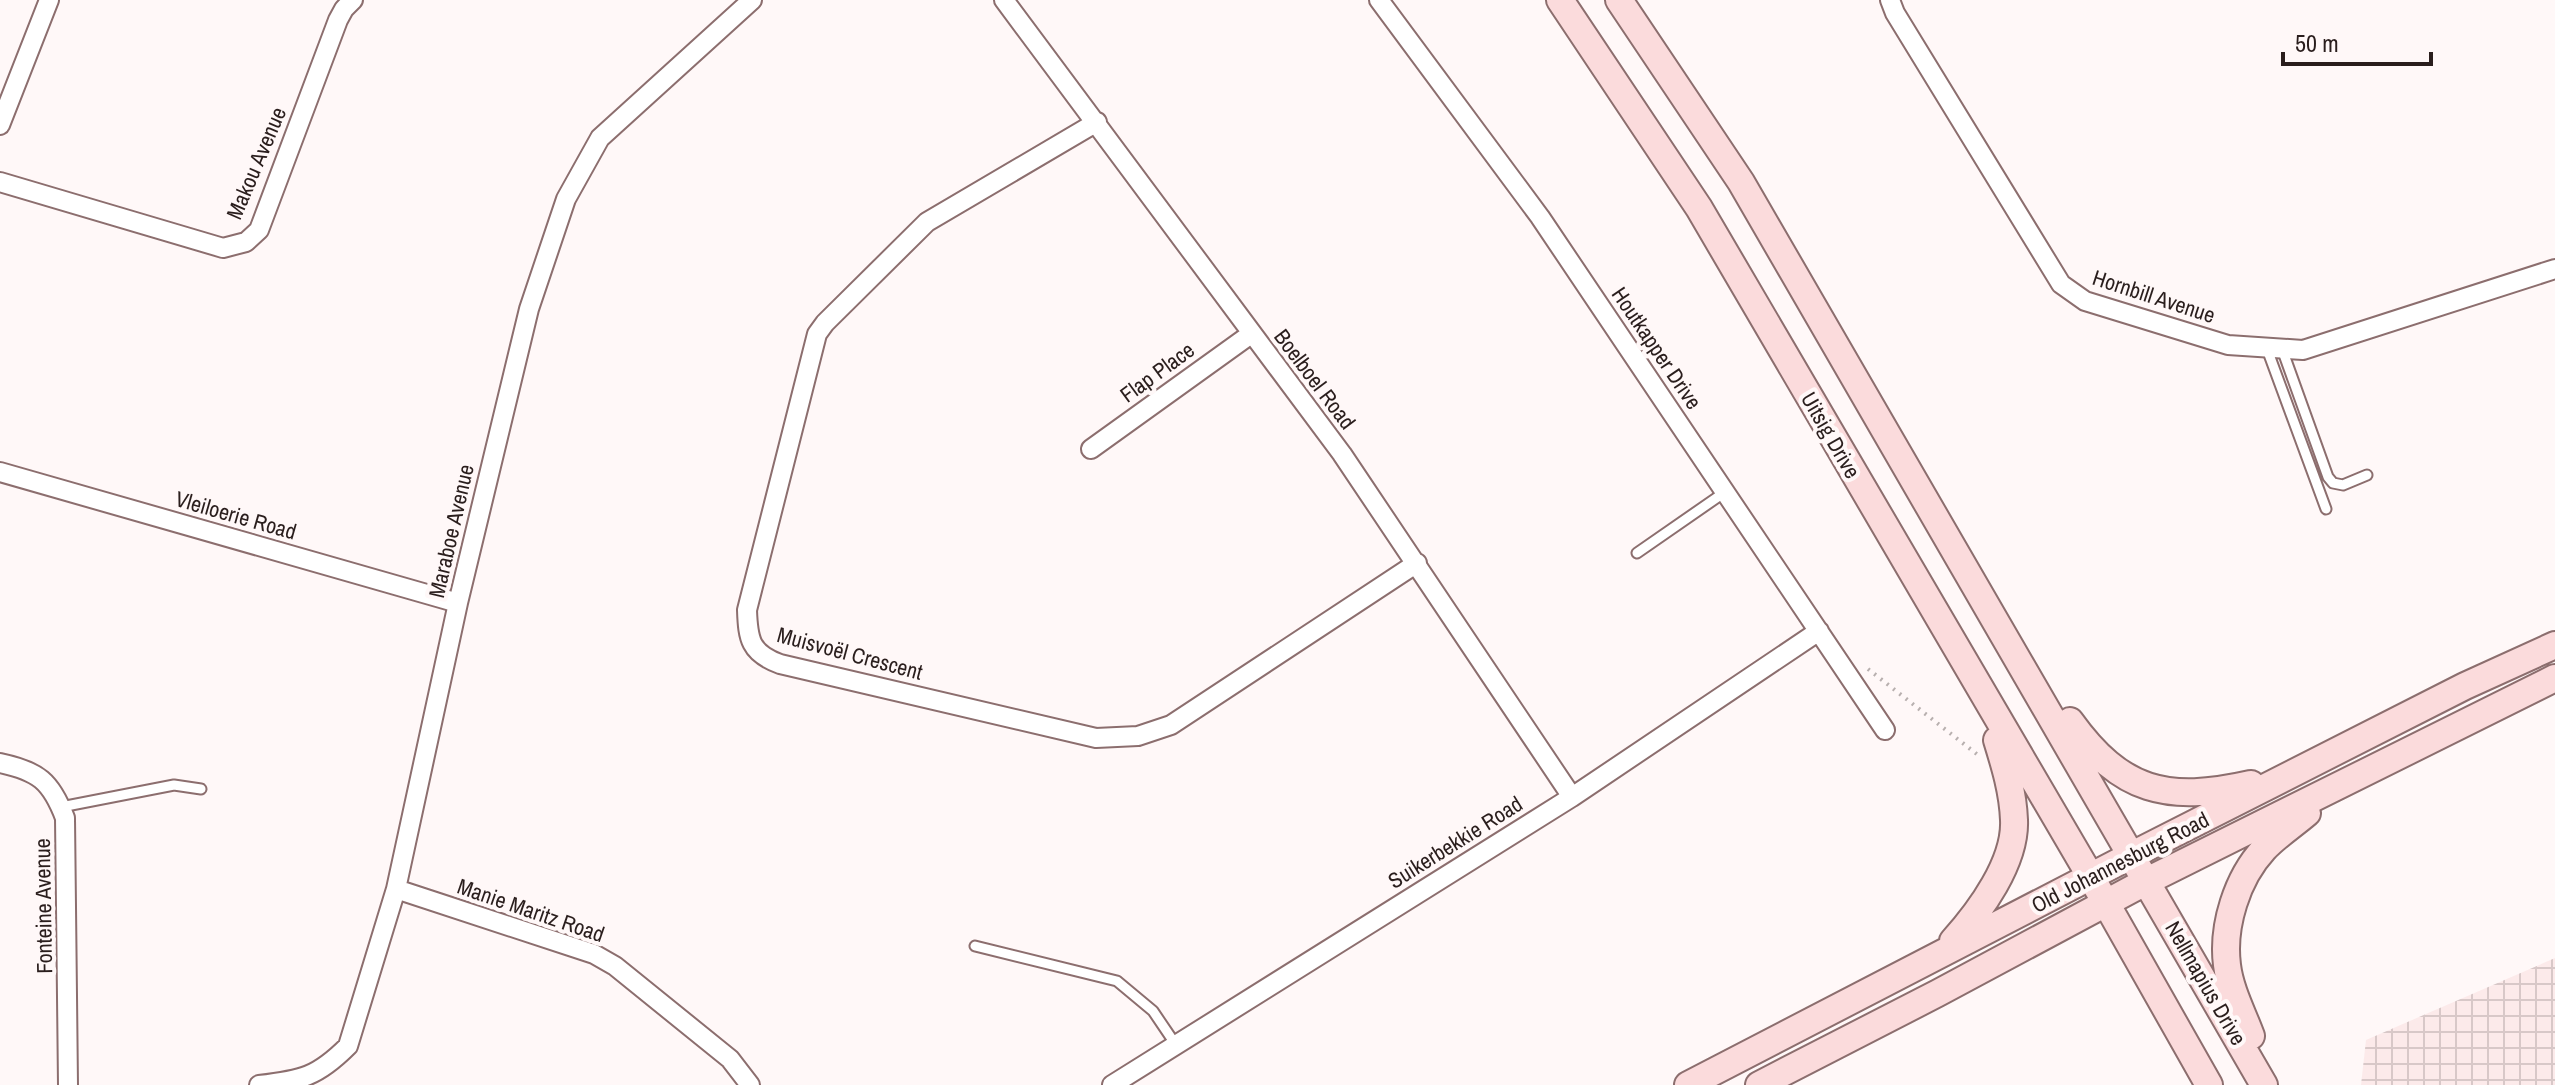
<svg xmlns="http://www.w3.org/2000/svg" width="2555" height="1085" viewBox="0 0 2555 1085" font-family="'Archivo Narrow',sans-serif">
	<defs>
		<pattern id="industrial-grid" width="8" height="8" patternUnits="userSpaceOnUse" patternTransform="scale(2)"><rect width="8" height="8" fill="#fceaea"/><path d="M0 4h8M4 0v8" fill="none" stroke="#d8c8c8"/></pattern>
	</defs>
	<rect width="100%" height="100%" fill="#fff8f8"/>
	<!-- industrial -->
	<path fill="url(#industrial-grid)" d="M2555 958V1085H2361L2366 1040Z"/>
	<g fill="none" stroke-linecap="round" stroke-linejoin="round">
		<defs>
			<path id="service" d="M2267 349 2326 509
				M2282 349 2328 477 2333 483 2343 485 2367 475
				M1637 553 1725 492
				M61 807 174 785 201 789
				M975 946 1117 981 1153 1011 1176 1045"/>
			<path id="minor" d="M1004 0 1342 454 1572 797
				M1379 0 1540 217 1885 730
				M1890 0 1895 13 2061 284 2085 301 2228 345 2303 350 2555 269
				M1097 122 927 222 825 323 817 334 747 610C748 639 750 653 780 664L1096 738 1138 736 1171 725 1417 563
				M0 125 49 0
				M0 182 223 248 246 242 259 230 338 20 344 9 353 0
				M1091 449 1251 334
				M0 472 458 603
				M0 763C38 771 51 781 65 818L68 1085
				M396 889 594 954 615 966 730 1059 750 1085
				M259 1085C302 1080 317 1077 348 1046L396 889 458 603 529 309 566 199 600 138 752 0
				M1112 1085 1572 797 1819 631"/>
			<path id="secondary" d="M1560 0 1699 208 2106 903 2209 1085
				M1619 0 1741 182 2264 1085
				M2070 721C2121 792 2167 803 2251 784
				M1953 941C1980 911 2016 862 2014 820 2013 792 2005 766 1997 740
				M2251 1036C2243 1014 2230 990 2227 965 2222 926 2237 878 2264 849 2276 836 2293 825 2307 813
				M1688 1085 2132 855 2465 686 2555 645
				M1759 1085 1938 993 2147 881 2555 678"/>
		</defs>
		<!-- service casing -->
		<use href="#service" stroke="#8c6e6e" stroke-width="13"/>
		<!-- minor casing -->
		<use href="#minor" stroke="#8c6e6e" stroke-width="22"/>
		<!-- secondary casing -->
		<use href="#secondary" stroke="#8c6e6e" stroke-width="30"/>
		<!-- path -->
		<path stroke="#b8b0af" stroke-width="4" stroke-dasharray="2 6" stroke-linecap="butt" d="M1868 669 1978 755"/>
		<!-- service -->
		<use href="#service" stroke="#fff" stroke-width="9"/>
		<!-- minor -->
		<use href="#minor" stroke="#fff" stroke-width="18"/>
		<!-- secondary -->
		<use href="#secondary" stroke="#fbdbdc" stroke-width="26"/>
	</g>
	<g text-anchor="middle" stroke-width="8" stroke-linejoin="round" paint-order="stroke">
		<!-- street labels -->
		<g font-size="22" fill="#2a1e1d" stroke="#fff8f8">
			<text transform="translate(256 163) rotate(-67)" y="8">Makou Avenue</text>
			<text transform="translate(2154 296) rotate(18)" y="8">Hornbill Avenue</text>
			<text transform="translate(1657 348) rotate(56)" y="8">Houtkapper Drive</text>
			<text transform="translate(1157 372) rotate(-36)" y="8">Flap Place</text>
			<text transform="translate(1315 379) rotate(53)" y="8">Boelboel Road</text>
			<text transform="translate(1831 435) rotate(60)" y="8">Uitsig Drive</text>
			<text transform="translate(236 515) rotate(16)" y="8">Vleiloerie Road</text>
			<text transform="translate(451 531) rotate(-77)" y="8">Maraboe Avenue</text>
			<text transform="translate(850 653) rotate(15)" y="8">Muisvoël Crescent</text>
			<text transform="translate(1455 842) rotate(-32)" y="8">Suikerbekkie Road</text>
			<text transform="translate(2120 862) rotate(-27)" y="8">Old Johannesburg Road</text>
			<text transform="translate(43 906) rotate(-91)" y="8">Fonteine Avenue</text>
			<text transform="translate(531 910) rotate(19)" y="8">Manie Maritz Road</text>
			<text transform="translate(2206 983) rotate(60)" y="8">Nellmapius Drive</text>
		</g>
	</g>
	<!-- scale -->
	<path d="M2283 52v12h148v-12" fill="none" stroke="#2a1e1d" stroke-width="4"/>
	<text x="2295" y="52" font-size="24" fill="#2a1e1d" stroke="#fff8f8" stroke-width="6" paint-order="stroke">50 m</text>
</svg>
